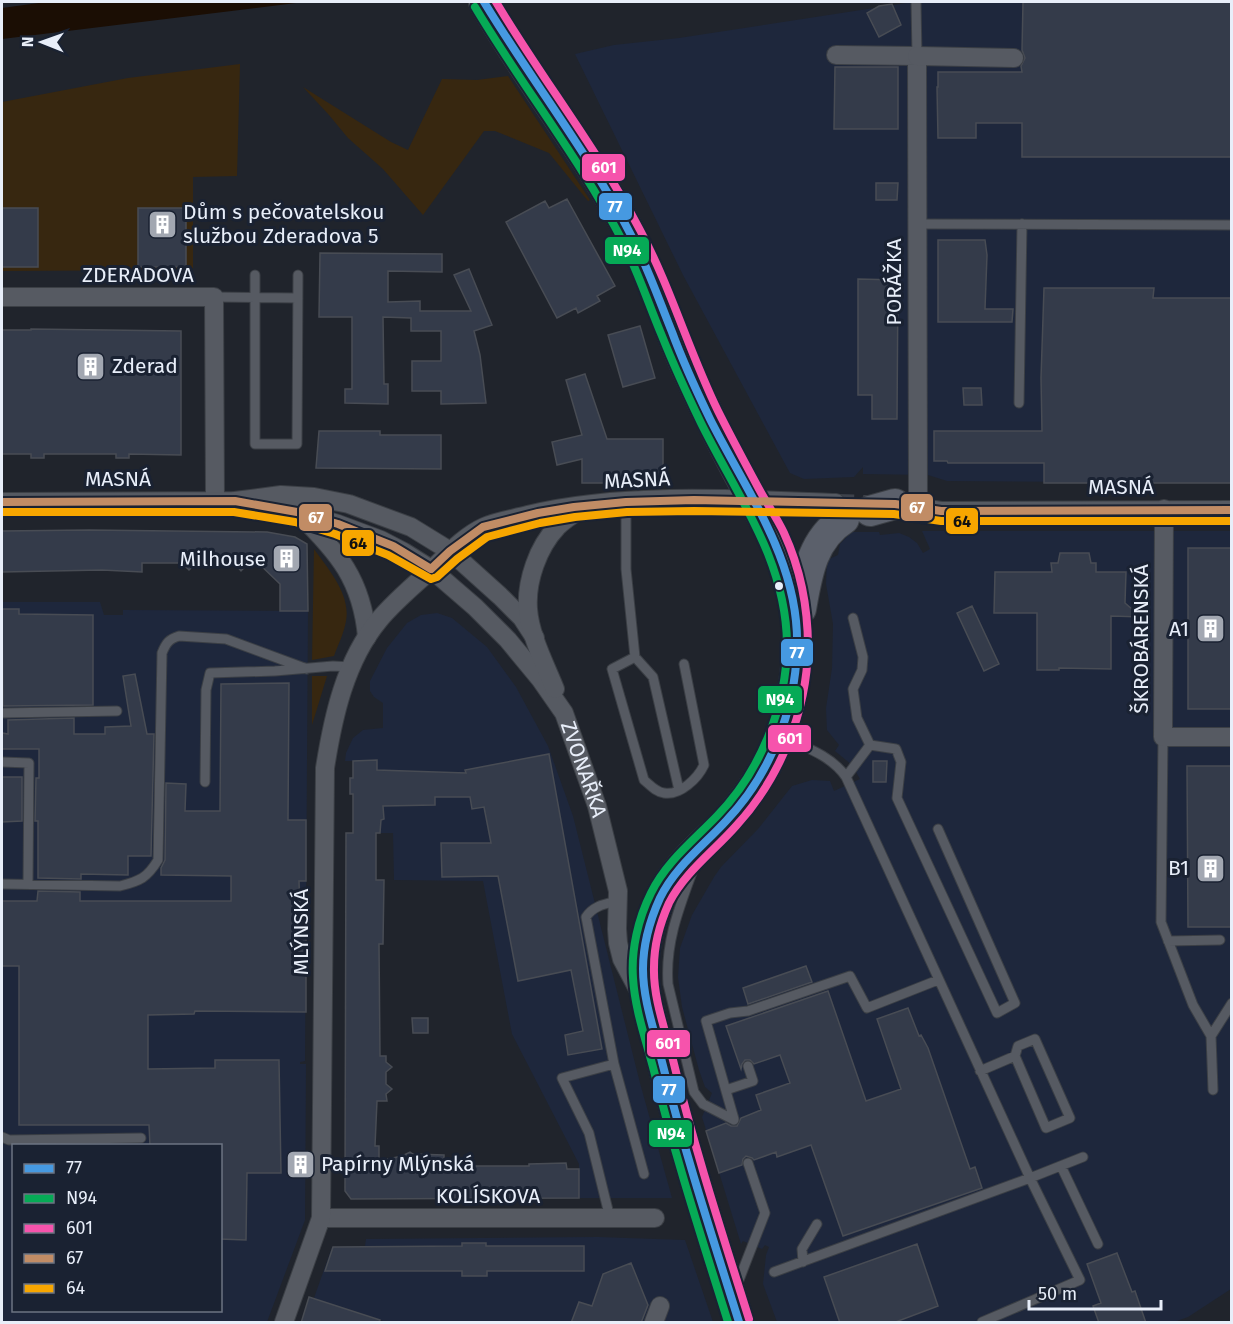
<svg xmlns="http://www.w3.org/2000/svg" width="1233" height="1324" viewBox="0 0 1233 1324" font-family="'Fira Sans',sans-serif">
	<rect width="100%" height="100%" fill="#20242c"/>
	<!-- built -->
	<path fill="#1e273c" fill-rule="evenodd" d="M913 2H1231V483L947 481 928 475 863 474V467L854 477 804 479 790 473 683 275 575 54 614 45 679 38Z
		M922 531H1231V1289L1188 1317 1174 1322H777L763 1284 766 1255 769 1247 765 1245 762 1249 743 1241 741 1244 702 1117 712 1093 705 1087 699 1070 682 1007 678 977 680 948 692 915 714 877 721 867 758 829 792 786 812 780 830 781 834 791 860 779 852 765 835 751 839 745 827 730 826 708 832 668 833 624 826 584 827 560 838 555 840 544 851 532H879L880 535 899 533 909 537 917 543 923 553 930 549Z
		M2 602H100L104 615H123V610L308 611 305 1061 300 1062V1064H306L305 1220 267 1322H2ZM14 1146H220V1310H14Z
		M437 613 452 618 487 647 516 687 548 746 573 816 640 1083 672 1198H579V1164L512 1034 483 881 394 880 393 833H353V794H350V778L353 777V761H345L346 753 353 738 363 730 383 728V703L374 697 370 691V681L387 648 407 623 421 615Z
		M598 1237 685 1240 713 1322H386L345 1308 343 1310 314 1298 332 1247 365 1246 366 1239Z"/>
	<!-- green -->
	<path fill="#372710" d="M240 64 237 176 193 177V268L188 270 2 271V102L128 78Z
		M508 76 590 200 588 201 549 153 495 131H484L423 215 383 169 348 138 329 115 303 87 391 142 408 150 442 79 477 80Z
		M314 549C328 569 351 594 346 621 344 633 338 645 334 656L312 660Z
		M312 676H327L312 725Z"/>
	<!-- water -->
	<path fill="#1b0e04" d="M46 2H304L2 39V8Z"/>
	<!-- building -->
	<path fill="#343b4a" stroke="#484c54" stroke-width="1.5" d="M1023 2H1232V157H1022V123H976V138H938L937 87H938V72H1022L1021 66 1025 58 1022 50Z
		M892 4 901 25 879 37 867 13 879 6Z
		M835 67H898V129H834Z
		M876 183H898L897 200H876Z
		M567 199 615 286 597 296 600 301 578 313 576 308 557 318 506 222 545 201 549 208Z
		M2 208H38V267H2Z
		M138 208H186V267H138Z
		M938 240H985L987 255 985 309H1013L1012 322H938Z
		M320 253 442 254V272L388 271V302L420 301V311H471L454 275 469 269 492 325 474 331 480 355 486 403 441 404V391H412V361H441V331H411V318L383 317 384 384H388V404L345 403V389H352V317H319Z
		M858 279 898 280 897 419H872V395H858Z
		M1044 288H1154L1153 298H1232V483H1044V463H948L947 461H934V431H1042L1041 378Z
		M640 326 655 378 623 387 608 335Z
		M31 329 181 331V455L129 454V458H116V454H44V458H31V454H2V330H31Z
		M585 374 607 439H663V483H582V459L557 465 552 442 582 435 566 380Z
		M963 388H981L982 405H964Z
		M319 431H380V435H441V469L316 468Z
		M89 530 267 532 295 537 307 544 308 611H280V584L253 558 241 571 234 563H197L189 570 182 563H142V572L102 570 2 572V531Z
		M1188 548H1232V709H1188Z
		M1060 553H1089L1091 563H1096V572H1126L1125 603 1141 617 1111 616V669L1059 668V670H1037V613H994L995 572H1052L1051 563H1058Z
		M972 606 999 664 984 671 957 613Z
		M2 609H19V614L93 615V705L3 706Z
		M135 674 147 734H154L151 856H128V875L81 874V879L38 878V821H35L36 778H39V749H2V733L8 734V720L74 718V734H105V727L131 726 123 676Z
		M289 683 288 820H306V881H299L300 912H306V1012L195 1011 194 1014 148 1015V1069L215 1068V1060H279L281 1173H247L246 1240 220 1239V1146H150L149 1125H19V966H2V901H37L38 891 80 892V901H231V876L161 875V868L165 860 166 783 186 784 185 811H220L221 684Z
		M549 754 602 1049 568 1055 565 1035 583 1031 571 970 518 981 498 876 442 877 441 843H491L484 807 472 809 470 797H435V805L383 806 384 819 381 820 380 833H376V880H384L383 944H379L380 1056H386V1062L392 1067 386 1072V1084L392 1089 386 1094 387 1101H377L375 1146H379V1161L402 1156 410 1152 413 1154 444 1155V1166H529V1164L566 1163 567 1169H579V1198L351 1199 345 1191 346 833H353V794H350V778H353V761L377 760V770L466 773 465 770Z
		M873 761H887L886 782H873Z
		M1187 766H1232V927H1188Z
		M2 777H22V821L2 822Z
		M806 966 812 982 748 1004 743 988Z
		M828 991 866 1101 901 1089 877 1019 908 1008 919 1036 921 1035 928 1048 970 1169 975 1167 982 1188 843 1236 811 1145 777 1157 776 1152 754 1160 752 1158 746 1156 743 1159 742 1165 719 1173 706 1131 726 1123 731 1126H737L741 1118 761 1110 756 1095 790 1083 780 1055 754 1064 750 1060H745L742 1064 741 1069 726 1026Z
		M412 1018H428V1033H413Z
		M462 1243H486V1246H584V1271H487V1276H462V1271H325L333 1247 462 1246Z
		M917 1244 938 1306 893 1323H840L824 1277Z
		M1117 1253 1132 1292 1135 1291 1146 1323H1099L1093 1306 1101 1303 1087 1264Z
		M631 1263 648 1305 641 1323H571L579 1302 592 1306 603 1274Z
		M309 1297 380 1320 379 1323H301Z"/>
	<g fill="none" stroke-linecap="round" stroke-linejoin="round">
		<!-- minor-tunnel -->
		<path stroke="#3e424b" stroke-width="18" stroke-dasharray="18 9" stroke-linecap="butt" d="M836 503 867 504"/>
		<defs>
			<path id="service" d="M916 2 917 56
				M917 224 1232 225
				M255 275V444H297L298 275
				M214 297 298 298
				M1019 403 1022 224
				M626 502V569L635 657 653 677 679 790
				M853 618 863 657 862 670 853 689 857 718 870 745
				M635 657 612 669 644 780C650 785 656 792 664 793 680 796 698 778 704 765L684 664
				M2 713 117 711
				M783 737C805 747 832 756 846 777L1030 1178 1080 1280 982 1322
				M1163 737 1161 922 1193 1005 1211 1036 1213 1090
				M2 762 29 763 28 884
				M846 777 870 745 896 749 901 762 897 798 997 1013 1015 1003 938 829
				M205 782 206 690 210 673 275 671 333 666 351 667
				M693 870C679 908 665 943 668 984L694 1092 703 1104 734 1120
				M2 884 120 886C140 881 147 878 158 860L162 653C166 643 169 639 179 636L226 639 307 669
				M618 901C606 904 594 905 586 917L614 1064 644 1174
				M1168 941 1220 940
				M1211 1036 1232 1003
				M980 1071 1015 1056 1046 1128 1070 1118 1035 1039 1018 1046 1015 1056
				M726 1090 753 1081 748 1066
				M734 1119 706 1021 730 1013 748 1011 850 976 867 1008 938 980
				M2 1137 9 1140 141 1138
				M1061 1166 1098 1244
				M610 1218 589 1133 562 1078 614 1064
				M803 1262 802 1249 817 1224
				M774 1272 1030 1178 1083 1157
				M737 1285 765 1213 748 1163"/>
			<g id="minor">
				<path d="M836 55 917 56 918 508"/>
				<path d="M917 56 1014 58"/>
				<path d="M2 297H214L215 501"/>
				<path id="s1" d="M235 501 297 512 338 524 381 540 404 552 431 569 475 607 508 640 541 680 564 713 597 806 618 891 617 929 618 943 622 959 639 991"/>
				<path d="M2 502 235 501 281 495 314 497 349 504 411 527 450 551 500 596 522 618 535 638"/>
				<path d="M907 506 941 511 1232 510"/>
				<path d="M1164 509 1163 737H1232"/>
				<path d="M299 514C338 552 362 580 367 637"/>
				<path d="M555 689C545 664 530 636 528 609 526 581 538 547 557 527 565 519 575 513 584 507"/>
				<path d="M321 1218H655"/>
				<path d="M284 1322 321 1218 325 768C333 717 345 661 379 620 394 602 413 586 431 570 447 555 464 536 484 527 497 521 513 519 528 515 622 492 739 499 836 503"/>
				<path d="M654 1322 660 1306"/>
			</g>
			<path id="primary" d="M484 2C530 82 589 154 632 237 653 279 667 324 686 367 712 425 742 482 774 537 817 632 799 738 731 816 715 834 695 849 680 868 659 892 648 924 644 955 640 986 651 1018 659 1048 681 1141 711 1232 739 1322
				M870 511 895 504
				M801 609C807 575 812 539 844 519"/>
		</defs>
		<!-- service casing -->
		<use href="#service" stroke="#3b3f45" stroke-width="11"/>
		<!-- minor casing -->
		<use href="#minor" stroke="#3b3f45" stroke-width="20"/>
		<!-- primary casing -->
		<use href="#primary" stroke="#3b3f45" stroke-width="32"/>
		<!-- service -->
		<use href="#service" stroke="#565a62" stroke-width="9"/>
		<!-- minor -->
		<use href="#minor" stroke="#565a62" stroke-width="18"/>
		<!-- primary -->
		<use href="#primary" stroke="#5b606b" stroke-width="30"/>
		<defs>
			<path id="bus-1" d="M484 2C532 81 590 155 632 237 648 268 659 300 672 332 683 362 696 390 710 419 747 493 800 562 797 649 795 711 770 775 726 821 703 846 675 867 660 898 650 920 643 945 643 969 643 1001 655 1032 662 1062 684 1150 712 1236 739 1322"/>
			<path id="bus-2" d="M475 7C522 86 581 160 623 242 638 272 649 305 662 336 674 366 687 394 701 423 737 496 786 559 787 644 787 706 760 772 717 816 693 841 666 862 651 893 638 919 631 950 633 978 635 1010 646 1040 654 1071 675 1156 702 1239 728 1322"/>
			<path id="bus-3" d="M496 2C542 79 598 150 640 230 671 288 689 352 718 411 731 437 745 463 759 489 767 504 777 518 784 533 800 568 808 609 808 647 807 712 780 778 736 826 713 852 685 872 669 903 660 923 654 945 654 967 653 998 665 1029 673 1060 694 1147 722 1233 749 1319"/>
			<path id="bus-4" d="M2 502 235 501 297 512 338 524 393 546 431 569 450 551 483 527 538 513 574 507 626 502 694 500 895 504 941 511 1232 510"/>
			<path id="bus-5" d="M2 512H234L295 522 335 534 388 555 431 579 437 577 457 559 487 537 540 523 575 517 627 512 694 511 894 514 941 521H1232"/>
		</defs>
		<!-- bus-1 casing -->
		<use href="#bus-1" stroke="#1a2232" stroke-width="12"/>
		<!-- bus-2 casing -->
		<use href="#bus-2" stroke="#1a2232" stroke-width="12"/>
		<!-- bus-3 casing -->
		<use href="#bus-3" stroke="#1a2232" stroke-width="12"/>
		<!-- bus-4 casing -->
		<use href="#bus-4" stroke="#1a2232" stroke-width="12"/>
		<!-- bus-5 casing -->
		<use href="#bus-5" stroke="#1a2232" stroke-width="12"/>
		<!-- bus-1 -->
		<use href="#bus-1" stroke="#4699e1" stroke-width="8"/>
		<!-- bus-2 -->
		<use href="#bus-2" stroke="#06aa56" stroke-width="8"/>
		<!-- bus-3 -->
		<use href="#bus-3" stroke="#f653ac" stroke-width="8"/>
		<!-- bus-4 -->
		<use href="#bus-4" stroke="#c18c65" stroke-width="8"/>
		<!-- bus-5 -->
		<use href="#bus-5" stroke="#f7a600" stroke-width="8"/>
	</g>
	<!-- icons -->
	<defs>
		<symbol id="building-square" viewBox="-11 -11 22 22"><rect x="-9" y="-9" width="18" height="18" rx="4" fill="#a2a7b1" stroke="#1a2232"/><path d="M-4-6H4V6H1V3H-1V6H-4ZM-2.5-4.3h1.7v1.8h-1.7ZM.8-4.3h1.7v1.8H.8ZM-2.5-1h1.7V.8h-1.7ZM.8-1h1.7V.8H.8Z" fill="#fff"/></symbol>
	</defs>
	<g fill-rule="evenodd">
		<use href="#building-square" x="146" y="208" width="33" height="33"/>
		<use href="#building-square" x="74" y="350" width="33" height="33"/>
		<use href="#building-square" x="270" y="542" width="33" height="33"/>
		<use href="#building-square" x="1194" y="612" width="33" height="33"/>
		<use href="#building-square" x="1194" y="852" width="33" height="33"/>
		<use href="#building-square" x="284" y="1148" width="33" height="33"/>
	</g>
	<!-- markers -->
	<circle fill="#e8eef9" stroke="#1a2232" stroke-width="2" cx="779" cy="586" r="5"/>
	<g text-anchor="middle" stroke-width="6" stroke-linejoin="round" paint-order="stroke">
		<!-- poi labels -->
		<g font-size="21" fill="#e8eef9" stroke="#1a2232" text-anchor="start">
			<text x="183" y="219">Dům s pečovatelskou<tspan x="183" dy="24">službou Zderadova 5</tspan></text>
			<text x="112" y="373">Zderad</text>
			<text x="266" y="566" text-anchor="end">Milhouse</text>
			<text x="1189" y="636" text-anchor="end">A1</text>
			<text x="1189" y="875" text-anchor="end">B1</text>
			<text x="321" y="1171">Papírny Mlýnská</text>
		</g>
		<!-- street labels -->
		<g font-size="21" fill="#e8eef9" stroke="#1a2232">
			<text x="138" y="282">ZDERADOVA</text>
			<text transform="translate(894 282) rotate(-90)" y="7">PORÁŽKA</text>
			<text x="118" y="486">MASNÁ</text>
			<text transform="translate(637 480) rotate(-3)" y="7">MASNÁ</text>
			<text x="1121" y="494">MASNÁ</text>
			<text transform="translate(1141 639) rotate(-90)" y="7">ŠKROBÁRENSKÁ</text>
			<text dy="7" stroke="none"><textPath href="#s1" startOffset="466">ZVONAŘKA</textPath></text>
			<text transform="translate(301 932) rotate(-90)" y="7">MLÝNSKÁ</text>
			<text x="488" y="1203">KOLÍSKOVA</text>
		</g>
	</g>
	<g stroke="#1a2232" stroke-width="2">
		<rect x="581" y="153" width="45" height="29" rx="6" fill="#f653ac"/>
		<rect x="598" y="192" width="35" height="29" rx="6" fill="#4699e1"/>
		<rect x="604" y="236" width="46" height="29" rx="6" fill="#06aa56"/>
		<rect x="900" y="493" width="34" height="29" rx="6" fill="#c18c65"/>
		<rect x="298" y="503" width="35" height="29" rx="6" fill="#c18c65"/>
		<rect x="945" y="507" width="34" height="28" rx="6" fill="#f7a600"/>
		<rect x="341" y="529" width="34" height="28" rx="6" fill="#f7a600"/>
		<rect x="780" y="638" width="34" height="29" rx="6" fill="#4699e1"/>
		<rect x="757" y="685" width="46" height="29" rx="6" fill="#06aa56"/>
		<rect x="767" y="724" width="45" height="29" rx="6" fill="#f653ac"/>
		<rect x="646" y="1029" width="45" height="29" rx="6" fill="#f653ac"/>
		<rect x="652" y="1075" width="34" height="29" rx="6" fill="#4699e1"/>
		<rect x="648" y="1119" width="45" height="29" rx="6" fill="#06aa56"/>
	</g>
	<g font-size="16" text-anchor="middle" font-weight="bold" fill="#fff">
		<text x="604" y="173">601</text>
		<text x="615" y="212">77</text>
		<text x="627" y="256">N94</text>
		<text x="917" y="513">67</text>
		<text x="316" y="523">67</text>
		<text x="797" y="658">77</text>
		<text x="780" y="705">N94</text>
		<text x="790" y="744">601</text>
		<text x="668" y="1049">601</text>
		<text x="669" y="1095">77</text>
		<text x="671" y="1139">N94</text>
	</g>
	<g font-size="16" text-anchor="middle" font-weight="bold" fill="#111">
		<text x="962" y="527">64</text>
		<text x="358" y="549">64</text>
	</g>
	<!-- border -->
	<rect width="1233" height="1324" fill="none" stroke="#e8eef9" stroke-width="6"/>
	<!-- legend -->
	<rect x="12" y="1144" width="210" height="168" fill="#1a2232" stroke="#6c7482" stroke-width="1.5"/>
	<rect x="24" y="1164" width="30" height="9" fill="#4699e1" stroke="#6c7482" stroke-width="1.5"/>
	<text x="66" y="1174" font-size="18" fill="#e8eef9">77</text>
	<rect x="24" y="1194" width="30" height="9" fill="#06aa56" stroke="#6c7482" stroke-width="1.5"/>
	<text x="66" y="1204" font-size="18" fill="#e8eef9">N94</text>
	<rect x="24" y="1224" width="30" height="9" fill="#f653ac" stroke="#6c7482" stroke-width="1.5"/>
	<text x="66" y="1234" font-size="18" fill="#e8eef9">601</text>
	<rect x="24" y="1254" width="30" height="9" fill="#c18c65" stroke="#6c7482" stroke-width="1.5"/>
	<text x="66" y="1264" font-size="18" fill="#e8eef9">67</text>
	<rect x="24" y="1284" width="30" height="9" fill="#f7a600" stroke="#6c7482" stroke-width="1.5"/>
	<text x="66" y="1294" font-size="18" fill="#e8eef9">64</text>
	<!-- north arrow -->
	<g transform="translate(42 42) rotate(271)" stroke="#1a2232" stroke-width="4.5" paint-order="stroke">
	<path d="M0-4.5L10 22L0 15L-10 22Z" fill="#e8eef9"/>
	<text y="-9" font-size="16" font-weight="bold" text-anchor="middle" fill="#e8eef9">N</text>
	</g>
	<!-- scale -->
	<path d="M1029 1300v9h132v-9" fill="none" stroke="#e8eef9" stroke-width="3"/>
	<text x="1038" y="1300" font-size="18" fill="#e8eef9" stroke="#1a2232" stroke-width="4.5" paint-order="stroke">50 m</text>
</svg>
